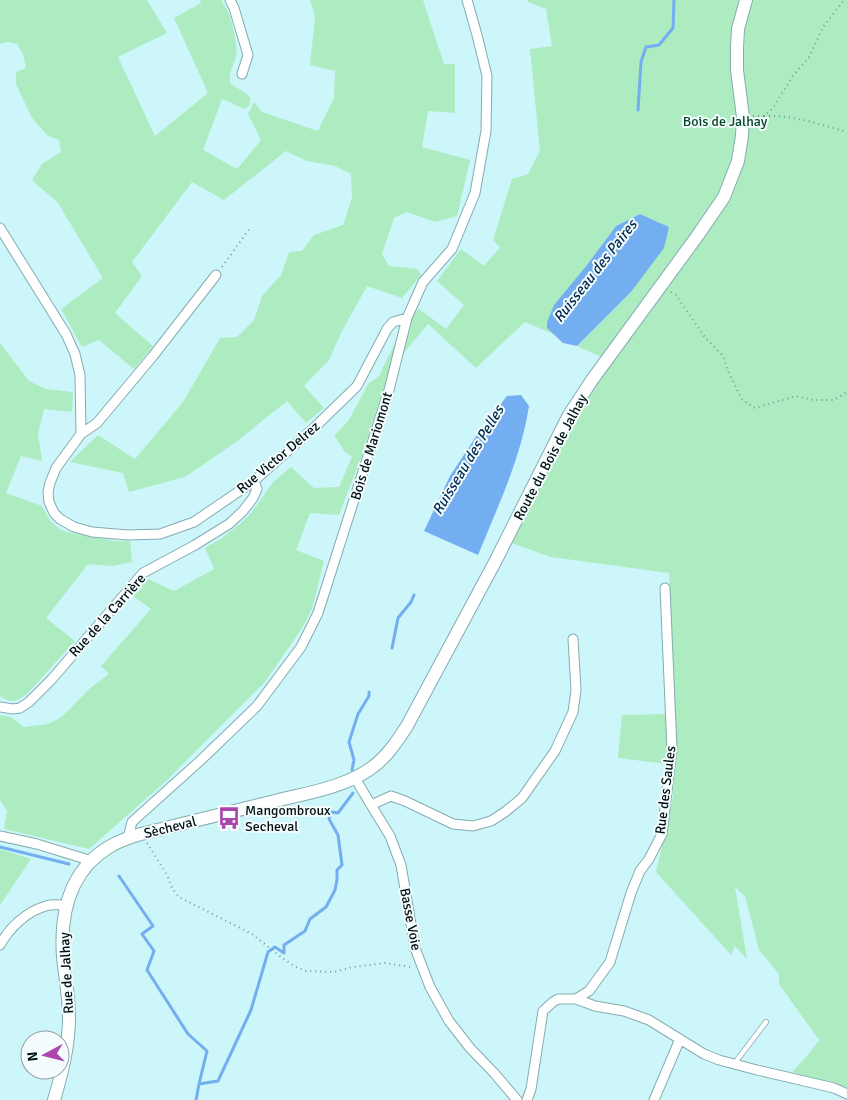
<svg xmlns="http://www.w3.org/2000/svg" width="847" height="1100" viewBox="0 0 847 1100" font-family="Signika,sans-serif">
	<rect width="100%" height="100%" fill="#ccf6fa"/>
	<!-- green -->
	<path fill="#adecc0" d="M0 0H147L167 33 118 57 155 136 208 93 174 18 201 3 200 0H221C224 5 228 11 230 17 233 25 238 49 236 56 233 68 229 70 230 83 237 89 244 90 250 97V105L245 109 222 99 203 150 237 169 261 140 248 114 254 102 262 112 318 131 334 98 335 71 310 65 315 17 310 0H423L444 64H455V113L428 111 422 147 470 160 457 216 435 222 407 212 394 218 382 254 389 266 418 269 421 275 402 298 367 286 341 333 329 360 304 386 324 408 306 423 287 401 236 442 185 477 129 492 123 473 70 462 98 435 135 459 183 402 220 338 237 337 254 320 262 296 281 275 289 252 302 251 314 235 343 225 352 198 351 174 335 166 307 161 286 151 224 200 192 182 132 262 142 276 115 313 153 346 134 369 99 340 82 347 61 309 103 278 58 203 32 180 42 164 61 152 59 140 47 135 32 118 16 84V72L26 68 23 54 17 44 8 42 0 44Z
		M527 0H847V1091L835 1085 792 1072 808 1055 819 1040 779 984V974L759 950 745 896 735 887 747 959 735 946 731 955 656 872 673 797 676 747 669 573 551 557 506 541 606 359 577 346 631 292 669 227 640 214 616 226 587 265 547 328 555 335 525 322 476 368 428 324 389 371 362 455 339 515 310 513 296 550 324 561 312 609 302 628 265 682 166 781 89 849 4 829 7 811 0 800V715L11 717 24 727 48 724 58 719 66 713 89 689 109 674 101 666 151 609 133 596 139 586 148 579 174 591 214 569 205 548 222 538 242 522 252 512 273 482 291 467 314 488 339 487 352 457 345 452 335 437V435L349 420 368 384 379 376 403 326 419 309 446 329 464 305 437 281 461 249 484 266 500 247 493 240 512 179 528 174 540 151 530 49 552 46 546 9 528 2Z
		M0 343 29 381 46 389 73 392 72 412 44 409 38 434 42 461 21 456 6 493 42 506 50 521 61 530 71 533 115 541H130L132 562 113 566 88 564 46 618 75 641 28 693C17 701 13 705 0 696Z
		M667 714V764L618 758 622 715Z
		M0 849 31 859 0 905Z"/>
	<!-- water -->
	<path fill="#73aef1" d="M640 214 669 227 664 248 631 292 577 346 563 343 547 328V322L554 305 587 265 616 226Z
		M521 395 529 406C521 458 498 506 478 555L424 531 450 476 477 435 507 396Z"/>
	<g fill="none" stroke-linecap="round" stroke-linejoin="round">
		<!-- stream -->
		<path stroke="#73aef1" stroke-width="3" d="M638 110 641 62 646 47 659 45 673 28 674 0
			M392 648 398 618 411 602 414 595
			M352 770 354 760 349 742 358 714 369 696V692
			M0 847 69 864
			M119 876 153 926 142 934 154 951 147 970 188 1034 207 1051 199 1084
			M196 1100 199 1084 218 1081 251 1010 268 952 275 947 284 953V945L305 931 310 919 326 907 335 890 337 880V870L342 865 338 835 329 819 331 812 338 813 353 793"/>
		<defs>
			<path id="lane" d="M734 1064 766 1022"/>
			<path id="street" d="M230 0 234 8 248 55 242 74
				M0 228 66 334 75 354 80 375 81 434
				M216 275 153 356 97 423 81 434 56 468 50 483 48 492 49 502 54 513 60 519 74 527 92 532 128 535 160 534 194 522 254 481 317 425 357 386 387 329 393 322 407 318
				M0 707 13 709 20 708 29 702 52 679 143 573 195 545 229 524 243 511 253 498 257 489 254 481
				M355 778 371 805 390 836 401 865 415 948 430 987 449 1021 470 1048 495 1074 517 1100
				M371 805 391 796 405 801 453 824 473 826 491 821 505 812 522 798 555 751 573 712 576 690 573 639
				M0 836 37 844 92 861
				M128 838 132 822 201 760 257 706 301 647 318 613 389 390 407 318 423 282 452 249 475 193 486 131 487 76 477 35 467 0
				M0 945C9 928 27 911 46 906 52 904 60 905 66 905
				M576 999 589 991 610 962 631 893 640 871 649 859 662 834 672 749 665 588
				M527 1100 531 1089 543 1011 553 1002 558 999H576L595 1006 624 1011 649 1020 704 1054 719 1060 757 1070 834 1088 847 1094
				M654 1100 680 1039"/>
			<path id="secondary" d="M54 1100C62 1073 69 1046 69 1017 69 997 65 977 63 957 60 913 69 871 109 847 119 841 130 837 141 834 186 823 231 812 275 801 307 793 342 788 370 769 386 758 396 743 407 726L495 562 569 415 592 380 698 235 724 197 738 161 742 136 743 117 737 70V48L738 29 746 0"/>
		</defs>
		<!-- lane casing -->
		<use href="#lane" stroke="#84acb0" stroke-width="6"/>
		<!-- street casing -->
		<use href="#street" stroke="#84acb0" stroke-width="11"/>
		<!-- secondary casing -->
		<use href="#secondary" stroke="#84acb0" stroke-width="14"/>
		<!-- path -->
		<path stroke="#79979a" stroke-width="2" stroke-dasharray="1 4" stroke-linecap="butt" d="M753 116H764L773 108 792 77 809 57 823 27 844 0
			M764 116C792 115 820 124 847 132
			M222 267 250 228
			M671 292 676 295 704 336 723 356 728 371 742 400 755 408 796 396 814 400H834L847 392
			M147 843 167 875 172 888 179 897 252 934 281 957 294 966 306 971 334 972 353 967 385 963 411 967"/>
		<!-- lane -->
		<use href="#lane" stroke="#fff" stroke-width="4.5"/>
		<!-- street -->
		<use href="#street" stroke="#fff" stroke-width="9"/>
		<!-- secondary -->
		<use href="#secondary" stroke="#fff" stroke-width="12"/>
	</g>
	<!-- icons -->
	<defs>
		<symbol id="bus-bare" viewBox="-9 -9 18 18"><path d="M-5-6H5V4H4V6H2V4H-2V6H-4V4H-5ZM-3.5-4V0h7V-4ZM-3.5 1.2v1.5H-2V1.2ZM2 1.2v1.5H3.5V1.2Z" fill="#aa47ad" stroke="#f4fcfd" stroke-width="2.5" paint-order="stroke"/></symbol>
	</defs>
	<g fill-rule="evenodd">
		<use href="#bus-bare" x="213" y="802" width="32" height="32"/>
	</g>
	<g text-anchor="middle" stroke-width="4" stroke-linejoin="round" paint-order="stroke">
		<!-- park labels -->
		<g font-size="14" fill="#014724" stroke="#f4fcfd">
			<text x="725" y="126">Bois de Jalhay</text>
		</g>
		<!-- street labels -->
		<g font-size="14" fill="#031012" stroke="#f4fcfd">
			<text transform="translate(371 446) rotate(-73)" y="5">Bois de Mariomont</text>
			<text transform="translate(278 457) rotate(-40)" y="5">Rue Victor Delrez</text>
			<text transform="translate(550 457) rotate(-62)" y="5">Route du Bois de Jalhay</text>
			<text transform="translate(107 615) rotate(-48)" y="5">Rue de la Carrière</text>
			<text transform="translate(665 790) rotate(-83)" y="5">Rue des Saules</text>
			<text transform="translate(170 827) rotate(-14)" y="5">Sècheval</text>
			<text transform="translate(411 919) rotate(79)" y="5">Basse Voie</text>
			<text transform="translate(66 973) rotate(-93)" y="5">Rue de Jalhay</text>
		</g>
		<!-- poi labels -->
		<g font-size="14" fill="#031012" stroke="#f4fcfd" text-anchor="start">
			<text x="245" y="815">Mangombroux<tspan x="245" dy="16">Secheval</tspan></text>
		</g>
		<!-- water labels -->
		<g font-size="15" font-style="italic" fill="#002b54" stroke="#f4fcfd">
			<text transform="translate(595 271) rotate(-52)" y="5">Ruisseau des Paires</text>
			<text transform="translate(468 460) rotate(-59)" y="5">Ruisseau des Pelles</text>
		</g>
	</g>
	<!-- north arrow -->
	<g transform="translate(45 1055) rotate(263)"><circle r="24" fill="#f4fcfd" stroke="#949e9f"/>
	<path d="M0-4L9 19L0 12L-9 19Z" fill="#aa47ad"/>
	<text y="-8" font-size="14" font-weight="bold" text-anchor="middle" fill="#031012">N</text>
	</g>
</svg>
